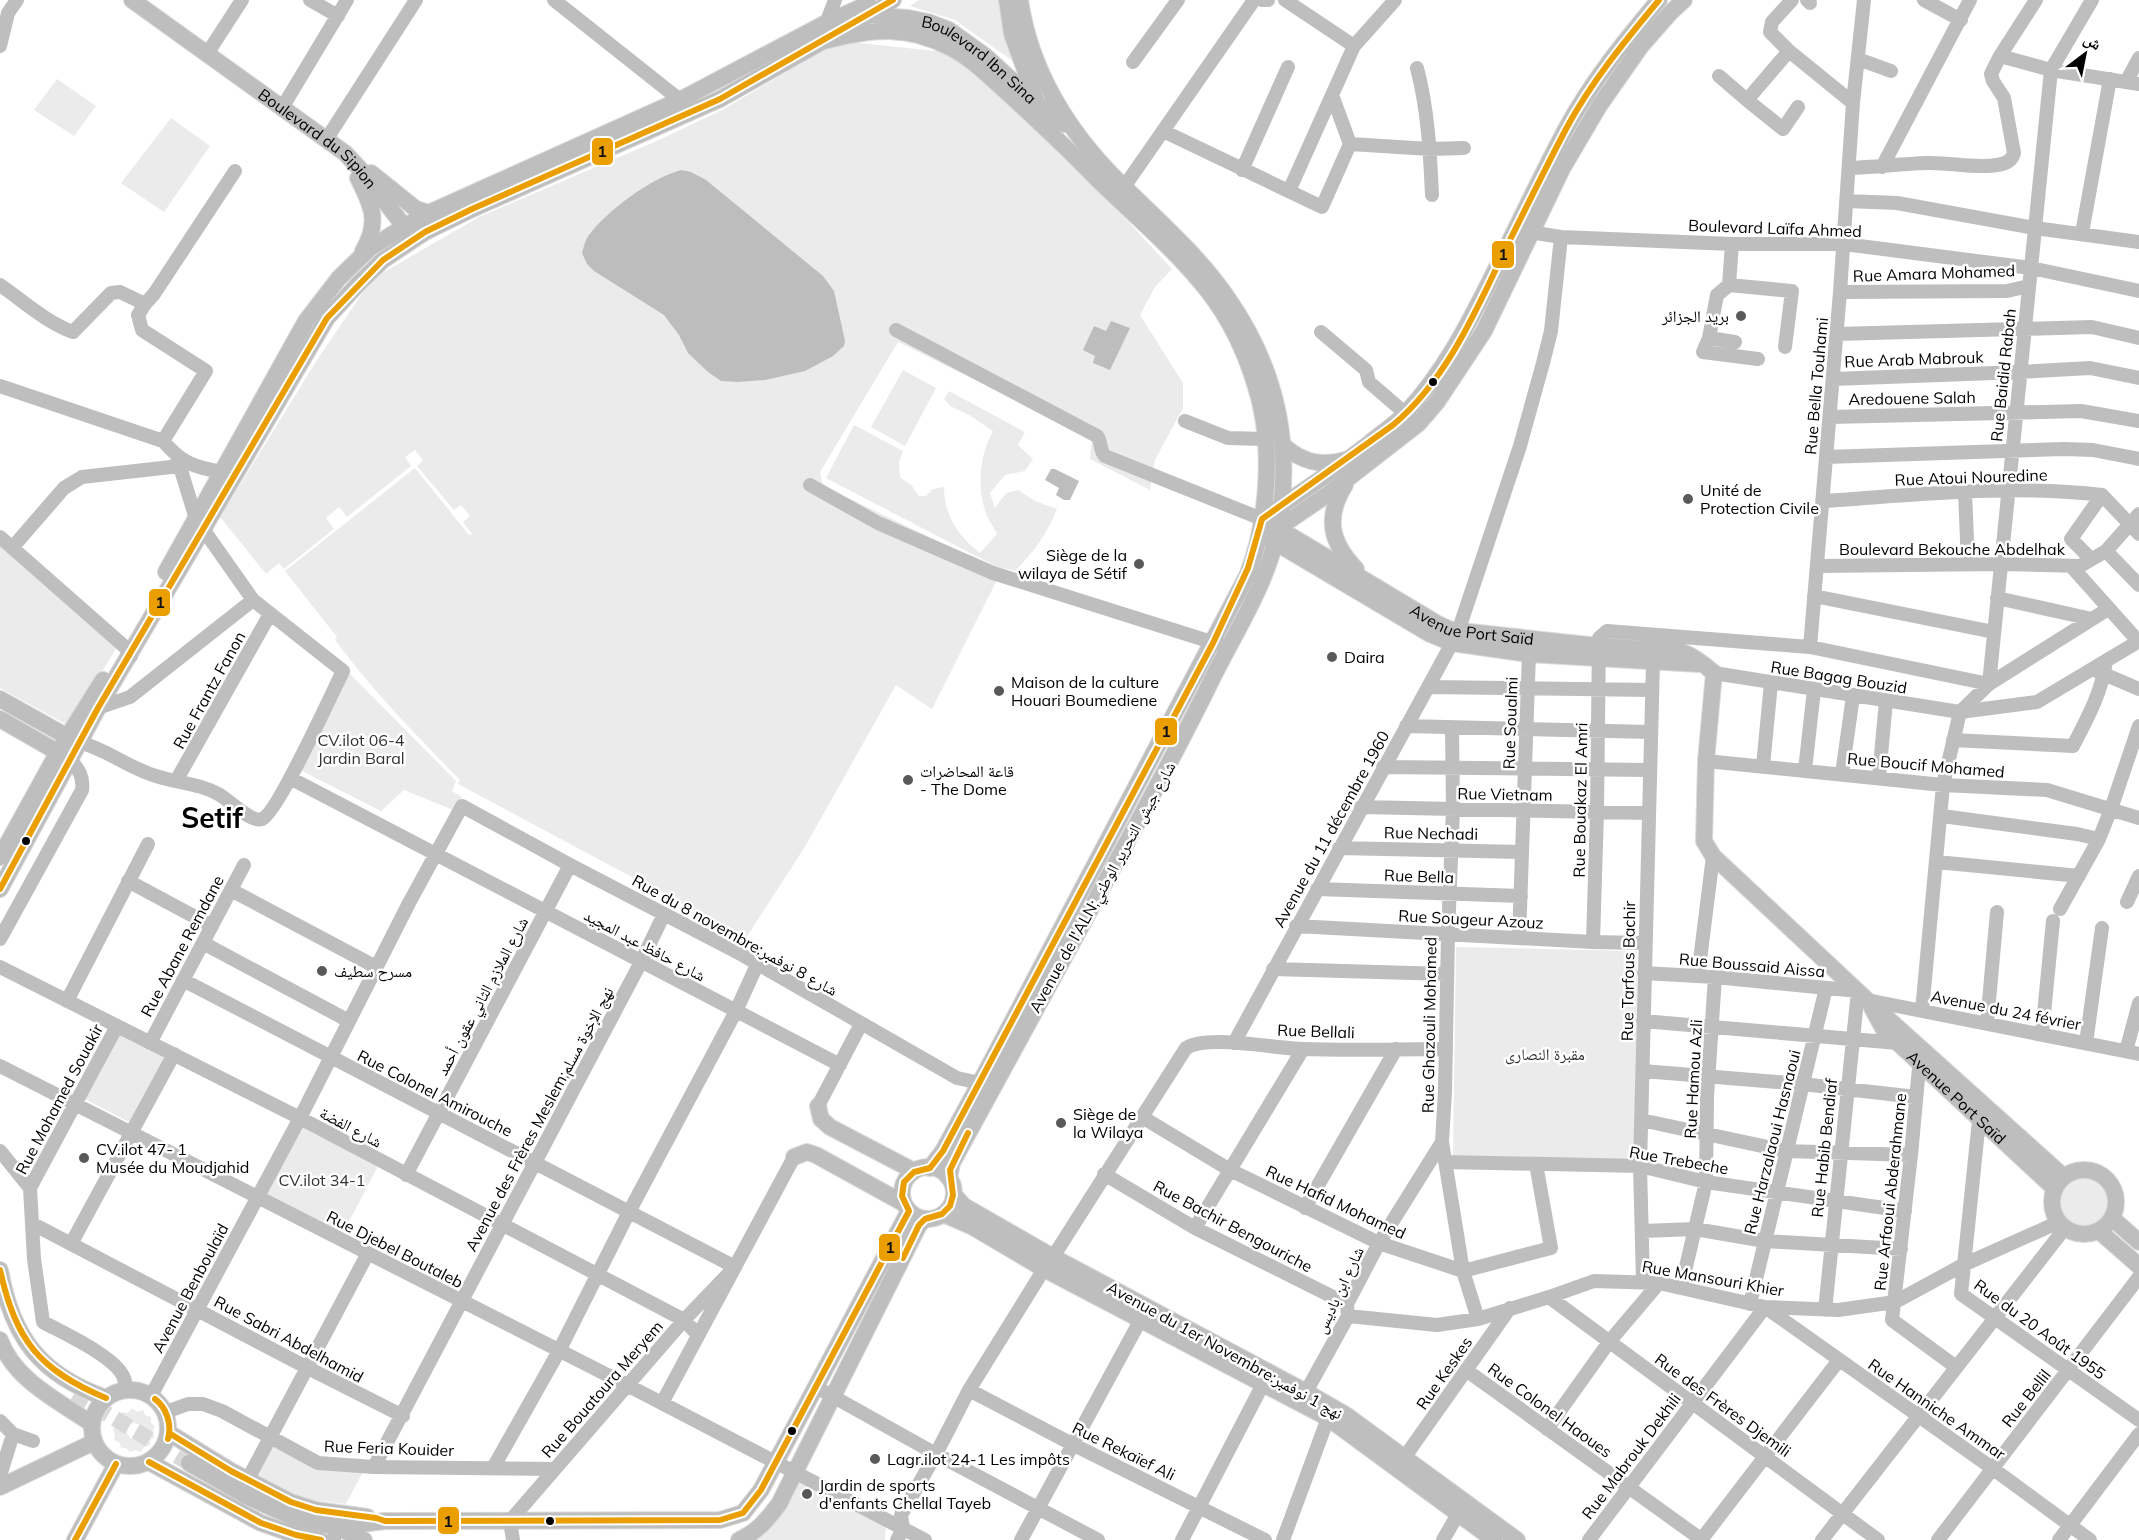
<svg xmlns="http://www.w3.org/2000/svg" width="2139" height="1540" viewBox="0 0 2139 1540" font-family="Mulish,'Noto Naskh Arabic',sans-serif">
	<rect width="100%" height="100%" fill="#fff"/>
	<!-- green -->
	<path fill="#ebebeb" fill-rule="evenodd" d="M919 0H999L1014 62 955 20 910 6Z
		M839 41 955 53 1123 216 1172 269 1155 287 1140 315 1183 383V408L1155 460 1150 490 1090 459 1092 438 898 342 820 472 823 486 999 570 996 582 932 709 896 685 806 845 746 938 458 784 460 780C416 735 372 690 335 640L337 637 285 571 415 468 469 535 472 534 463 522 470 516 461 505 454 510 417 466 423 460 415 450 405 457 411 466 347 517 339 507 326 518 334 529 284 569 279 563 266 574 220 517 317 360 372 279 479 217 659 140 724 109Z
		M57 79 96 106 74 136 34 110Z
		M171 118 210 146 164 212 121 183Z
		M903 370 936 388 905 446 871 427Z
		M949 391 1025 432 1018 445 1033 459 1025 471 1005 475 990 493 995 508 1006 493 1018 490 1035 501 1057 509C1047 534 1034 552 1015 571L998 567 972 554 826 478 854 425 903 451 899 462 900 477 912 486 919 496H926L933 489 944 487C944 515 958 536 980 553L997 534C994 527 988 520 986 513 976 487 980 455 993 431L969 415 950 406 944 399Z
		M0 544 117 647 69 726 0 688Z
		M348 672 456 781 452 791 462 797 453 810 404 790 381 811 300 770Z
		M1456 947 1637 951 1636 1160 1453 1157Z
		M118 1029 168 1055 133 1124 83 1098Z
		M302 1126 378 1166 342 1235 265 1195Z
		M2059 1202a25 25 0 1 1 50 0a25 25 0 1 1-50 0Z
		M132 1408 137 1412 143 1410 145 1415 151 1417V1423L155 1426 153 1431 154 1437 150 1440V1445L144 1447 141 1452 135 1450 130 1452 126 1448H121L119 1442 114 1440 115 1435 113 1429 116 1425 115 1420 120 1417 123 1412 128 1413ZM134 1423 140 1425 142 1430 141 1435 136 1439 130 1438 127 1433 129 1425Z
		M272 1438 318 1463 364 1470 346 1504 300 1499 252 1477Z
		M796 1478 886 1525 885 1540H748Z"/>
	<!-- water -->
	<path fill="#bdbdbd" d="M681 170 691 172 706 180 823 276 834 291 845 341 844 346 833 356 805 371 765 380 738 382 721 381 708 372 688 353 679 335 664 315 594 271 587 264 582 253C584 247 585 240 589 235 609 209 650 179 681 170Z
		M1111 321 1130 328 1110 370 1093 363 1095 356 1083 350 1094 326 1106 331Z
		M1051 469H1055L1079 481 1070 500H1064L1056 495 1059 488 1045 480Z"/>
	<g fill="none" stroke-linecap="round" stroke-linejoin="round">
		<!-- major-tunnel -->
		<path stroke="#d9d9d9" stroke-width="16" stroke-dasharray="16 8" stroke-linecap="butt" d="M74 1394 189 1463"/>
		<defs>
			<g id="major">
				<path id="s1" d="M132 0 345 153 360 169 410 234"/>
				<path d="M1007 0 1012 34 1036 100"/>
				<path id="s2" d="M868 15 908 18 928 22 949 30 984 55 1037 103 1064 124"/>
				<path d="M824 41C871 29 906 24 951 48 974 60 992 79 1011 96 1040 123 1069 150 1096 178 1134 215 1175 249 1208 291 1229 318 1245 351 1255 384 1274 441 1269 520 1247 576L980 1083 943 1151 930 1168"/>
				<path d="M371 173 416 209 429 213"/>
				<path d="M358 178C372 206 380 222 363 251"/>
				<path d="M1283 445C1300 461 1322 467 1345 460"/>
				<path d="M1345 485C1325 517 1330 542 1356 569"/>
				<path d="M1275 510C1308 488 1340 466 1371 442 1383 432 1396 424 1406 413 1446 370 1471 319 1497 267 1520 221 1542 174 1566 129 1592 81 1625 41 1659 0"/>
				<path id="s3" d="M1271 524 1438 624 1451 630 1598 646 1680 651C1693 656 1704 664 1714 673L1706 761 1704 841 1713 856 1867 1000 2064 1177"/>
				<path d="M1278 528 1328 494 1418 424 1437 402 1484 331 1562 169 1599 106 1641 46 1670 13 1684 0"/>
				<path d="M1268 538 1430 634 1452 643 1529 654 1699 664"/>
				<path d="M166 572 306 321 339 278 370 248 422 216 680 100 824 24 868 4"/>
				<path d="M0 699 75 741"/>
				<path d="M0 719 66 757"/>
				<path d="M0 857 58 752 103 680"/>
				<path d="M0 889 98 708 327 318 359 283 383 260 425 232 472 209 720 99 871 14 893 0"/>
				<path id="s4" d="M1872 1008 1884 1030 2055 1189"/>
				<path d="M818 1106 821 1119 830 1127 914 1171"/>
				<path d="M794 1157 807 1152 816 1155 903 1203"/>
				<circle cx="928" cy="1193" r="26"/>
				<circle cx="2084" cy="1202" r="32"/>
				<path d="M949 1178 952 1163C1000 1075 1048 987 1096 899 1135 827 1175 755 1211 681 1235 632 1268 583 1278 529 1293 447 1277 370 1229 300 1198 254 1155 218 1116 179 1067 130 1030 69 1020 0"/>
				<path d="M954 1195 964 1206 1053 1257 1306 1392 1346 1415 1517 1540"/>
				<path d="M943 1214 973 1227 1044 1269 1328 1418 1494 1540"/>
				<path d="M2112 1218 2139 1242"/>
				<path d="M2099 1231 2139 1266"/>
				<path d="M0 1270C12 1338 41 1375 106 1398"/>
				<path d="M0 1340C14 1380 59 1401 92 1424"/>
				<circle cx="130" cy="1428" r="38"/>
				<path d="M169 1433 231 1471 291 1502 316 1510 367 1517"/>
				<path d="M149 1462 261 1523 296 1535 321 1540"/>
				<path d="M189 1463 248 1497 297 1519 337 1527 364 1540"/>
				<path d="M0 1487 94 1442"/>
				<path d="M337 1527 385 1521 720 1520 743 1513 761 1490 909 1211"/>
				<path d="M75 1540 116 1464"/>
				<path d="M739 1540C757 1532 767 1520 779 1504L919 1225 925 1219"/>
			</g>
		</defs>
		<!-- major casing -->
		<use href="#major" stroke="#dbdbdb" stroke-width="18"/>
		<!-- minor -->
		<path stroke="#bebebe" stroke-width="14" d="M310 0 338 16
			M554 0 680 100
			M1262 0H1268
			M1285 0 1354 46
			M1792 0 1772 22 1770 32 1789 51 1853 103
			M1807 0 1810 3
			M1924 0 1961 20
			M824 29 835 0
			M0 46 8 13 17 0
			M1789 51 1747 100 1783 129 1798 107
			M207 54 242 0
			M2000 56 2051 70 2139 84
			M1858 59 1891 71
			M1133 62 1178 0
			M1417 68C1428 110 1430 152 1432 195
			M1719 76 1747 100
			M2126 82 2139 58
			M1332 95 1350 144 1430 149 1464 148
			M282 108 347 0
			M1163 131 1322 207 1350 144
			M326 140 416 0
			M1882 167 1970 0
			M1849 168C1875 167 1901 164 1927 163 1950 162 1975 169 1997 165 2005 164 2012 161 2014 153L2004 98 1993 81 1991 74 2000 56 2036 0
			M1242 170 1288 67
			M1124 187 1254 0
			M1289 191 1354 46 1395 0
			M1847 201 1897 203 2035 228 2139 242
			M1523 231 1561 237 1732 244H1844L2031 268 2139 291
			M2082 233 2110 79
			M1732 244 1729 285 1792 291 1785 347
			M0 285C23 301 46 322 73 332L111 293 120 292 145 304 138 315 142 330 206 371 163 441C182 463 193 467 222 472
			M1729 285 1717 295 1709 338 1703 352 1758 359
			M1840 292 2007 291 2029 286
			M145 304 154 294 235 171
			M896 330 1097 436C1102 442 1099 450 1105 456L1262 519
			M1321 332 1366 370 1369 382 1413 420
			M1837 334 2092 327 2139 338
			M1709 338 1735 342
			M1833 379 2020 372 2090 368 2139 378
			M0 386 163 441
			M1830 417 2081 411 2139 421
			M1185 421 1228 438 1265 439
			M1826 457 2064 449 2093 450 2139 459
			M810 485 878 523 993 573 1221 645
			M1965 492 1968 564
			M1823 501C1915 495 2009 484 2102 495L2139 534
			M0 537 125 647 131 656
			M12 548 64 488 82 477 180 466
			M2106 551 2139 585
			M2091 559 2071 539 2102 495
			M1817 566 2001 564 2080 566 2106 551 2139 514
			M2071 566 2139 642
			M1814 596 1994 632
			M1997 598 2092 619
			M1810 647 1989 684 2051 70 2092 0
			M2097 671 2139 689
			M1714 673 1960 712 2037 702 2139 641
			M1428 687 1652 690
			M98 708 130 697 253 600
			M1960 712 1989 684 2108 609
			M1406 726 1650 732
			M1452 728 1453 809 1448 934 1445 1091 1442 1142 1463 1271 1478 1319
			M1953 740 2073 746C2087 719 2102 692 2106 661
			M79 742C105 749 125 765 150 774 173 783 198 782 220 795 230 801 251 823 262 819 277 814 332 693 343 671L253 600 196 519 177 457
			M1706 761 1943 785 2047 790 2139 818
			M1763 766 1771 683
			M1383 767 1649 770
			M1805 770 1814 690
			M1842 774 1853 696
			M1879 777 1886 701
			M290 778 840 1065
			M176 781 270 614
			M1361 807 1649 813
			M1942 816 2077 834 2099 839
			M1339 848 1522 852
			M1937 862 2079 876
			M128 881 212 926
			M1317 889 1521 896
			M231 890 376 967
			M2127 902 2139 876
			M2060 909 2099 839 2111 809 2139 726
			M1296 926 1593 942 1644 943
			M1519 938 1529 654
			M0 939 82 790C84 776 78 769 70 759
			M1593 942 1597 812 1599 638 1607 631 1810 647 1840 292 1853 103 1864 0
			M203 943 349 1021
			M0 967 300 1118 684 1320 698 1335
			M1273 969 1447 974
			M1644 973 1715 977 1858 991 1825 1310
			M1698 976 1713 856
			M183 980 735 1267
			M1867 1000 2139 1054
			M67 1001 148 844
			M1922 1011 1943 785 1960 712
			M1643 1021 1898 1043
			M1987 1023 1997 912
			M2042 1034 2053 921
			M150 1043 244 865
			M1234 1043 1458 632 1520 446 1543 363 1551 331 1561 237
			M2086 1043 2102 928
			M2126 1051 2139 1003
			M1920 1057 1911 1155 1892 1320 1956 1367
			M0 1066 627 1385 925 1540
			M1643 1071 1802 1084 1916 1097
			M818 1106 861 1024
			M1980 1111 1961 1294 2139 1420
			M1142 1117 1230 1170 1379 1243 1463 1271 1551 1248 1536 1164
			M1641 1120 1786 1151 1911 1155
			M0 1151 30 1188 34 1259 43 1322C63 1333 114 1356 123 1376 125 1380 126 1385 126 1390
			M1445 1162 1640 1166 1706 1182 1905 1211
			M1104 1174 1195 1228 1347 1304
			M406 1175 570 865
			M30 1188 117 1026
			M1305 1208 1396 1049
			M33 1224 308 1368 403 1416
			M1195 1228 1303 1049
			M1642 1231 1695 1229 1765 1241 1901 1249
			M71 1244 174 1054
			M1053 1257 1186 1048C1208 1034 1276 1049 1304 1049 1351 1051 1399 1049 1446 1049
			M1643 1281 1640 1166 1653 662
			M1681 1288 1706 1182 1707 1097 1715 977
			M1549 1297 1878 1540
			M1750 1304 1826 988
			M1348 1316 1437 1325 1478 1319 1549 1297 1594 1281 1659 1283 1765 1307 1838 1310 1895 1302 1963 1265 2059 1222
			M1466 1370 1702 1540
			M816 1387 936 1454 1098 1540
			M969 1390 1072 1444 1265 1540
			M1306 1392 1348 1316 1347 1304 1379 1243 1442 1142
			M151 1396 300 1118 409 903 462 806 570 865 737 952 957 1078 980 1083 988 1088
			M662 1403 794 1157
			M166 1412 188 1404H203L222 1411 318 1463 374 1467 554 1469
			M0 1421 13 1434 33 1441
			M1547 1429 1609 1342 1659 1283
			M1404 1458 1510 1308
			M374 1467 641 962 664 914
			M493 1468 559 1351 629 1212 736 1011 757 965
			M0 1476 13 1434
			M248 1479 368 1253
			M334 1540 337 1518
			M513 1540 510 1521 684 1320 735 1267
			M897 1540 903 1529 901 1515 936 1454 969 1390 1044 1269
			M1021 1540 1141 1319
			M1182 1540 1263 1384
			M1283 1540 1328 1418V1409
			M1443 1540 1458 1514
			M1589 1540 1765 1307 1992 1468 2090 1540
			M1701 1540 1839 1360
			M1822 1540 2065 1228
			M1938 1540 2139 1277
			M2059 1540 2139 1434"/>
		<!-- major -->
		<use href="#major" stroke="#bebebe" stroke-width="16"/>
		<defs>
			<path id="bus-1" d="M0 889 98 708 327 318 383 260 425 232 472 209 720 99 893 0
				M903 1258 919 1225 925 1219 942 1214 950 1206 953 1195 950 1170 968 1133
				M0 1270C16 1341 39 1370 106 1398
				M155 1399C167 1408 172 1425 168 1439
				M169 1433 231 1471 291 1502 316 1510 376 1518 385 1521 720 1520 743 1513 761 1490 909 1211 902 1196 904 1182 914 1172 930 1168 943 1151 1213 643 1248 568 1262 519 1393 425C1446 381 1476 311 1505 250 1525 210 1545 169 1566 129 1591 82 1625 41 1659 0
				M149 1462 261 1523 296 1535 321 1540
				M75 1540 116 1464"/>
		</defs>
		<!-- bus-1 casing -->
		<use href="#bus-1" stroke="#fff" stroke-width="10"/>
		<!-- bus-1 -->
		<use href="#bus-1" stroke="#eb9e00" stroke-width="6"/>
	</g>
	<!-- markers -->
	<g fill="#595959" stroke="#fff" stroke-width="2">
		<circle cx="1741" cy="316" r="6"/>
		<circle cx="1688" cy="499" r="6"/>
		<circle cx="1139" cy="564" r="6"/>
		<circle cx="1332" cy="657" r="6"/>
		<circle cx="999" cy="691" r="6"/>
		<circle cx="908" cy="780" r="6"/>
		<circle cx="322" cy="971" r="6"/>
		<circle cx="1061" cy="1123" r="6"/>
		<circle cx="84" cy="1158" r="6"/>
		<circle cx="875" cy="1459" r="6"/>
		<circle cx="807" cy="1494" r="6"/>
	</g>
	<g fill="#000" stroke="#fff" stroke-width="2">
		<circle cx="1433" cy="382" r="5"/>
		<circle cx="26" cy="841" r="5"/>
		<circle cx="792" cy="1431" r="5"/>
		<circle cx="550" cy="1521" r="5"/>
	</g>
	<g text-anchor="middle" stroke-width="5" stroke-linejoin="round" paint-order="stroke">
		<!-- street labels -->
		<g font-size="16" fill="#000" stroke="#fff">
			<text dy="6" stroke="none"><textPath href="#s2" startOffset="124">Boulevard Ibn Sina</textPath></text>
			<text dy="6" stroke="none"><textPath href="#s1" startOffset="232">Boulevard du Sipion</textPath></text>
			<text transform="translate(1775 228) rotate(2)" y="6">Boulevard Laïfa Ahmed</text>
			<text transform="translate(1934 273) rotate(-2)" y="6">Rue Amara Mohamed</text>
			<text transform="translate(1914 359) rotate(-2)" y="6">Rue Arab Mabrouk</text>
			<text transform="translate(2003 375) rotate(-84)" y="6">Rue Baidid Rabah</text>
			<text transform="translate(1816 386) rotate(-85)" y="6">Rue Bella Touhami</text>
			<text transform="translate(1912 398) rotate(-1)" y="6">Aredouene Salah</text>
			<text transform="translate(1971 477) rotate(-2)" y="6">Rue Atoui Nouredine</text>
			<text x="1952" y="555">Boulevard Bekouche Abdelhak</text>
			<text dy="6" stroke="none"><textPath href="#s3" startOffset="228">Avenue Port Saïd</textPath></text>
			<text transform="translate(1839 677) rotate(9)" y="6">Rue Bagag Bouzid</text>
			<text transform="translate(209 690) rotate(-61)" y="6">Rue Frantz Fanon</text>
			<text transform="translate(1510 723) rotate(-88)" y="6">Rue Soualmi</text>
			<text transform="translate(1926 765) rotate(5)" y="6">Rue Boucif Mohamed</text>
			<text transform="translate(1505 794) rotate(1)" y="6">Rue Vietnam</text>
			<text transform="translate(1580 800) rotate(-89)" y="6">Rue Bouakaz El Amri</text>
			<text transform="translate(1331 829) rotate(-61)" y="6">Avenue du 11 décembre 1960</text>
			<text transform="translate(1431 833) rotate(1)" y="6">Rue Nechadi</text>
			<text transform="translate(1419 876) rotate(2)" y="6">Rue Bella</text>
			<text transform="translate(1102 887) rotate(-61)" y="6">Avenue de l'ALN;شارع جيش التحرير الوطني</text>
			<text transform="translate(1471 919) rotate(3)" y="6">Rue Sougeur Azouz</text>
			<text transform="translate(735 935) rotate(29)" y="6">Rue du 8 novembre;شارع 8 نوفمبر</text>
			<text transform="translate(645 945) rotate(28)" y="6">شارع حافظ عبد المجيد</text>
			<text transform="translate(182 946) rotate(-62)" y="6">Rue Abane Remdane</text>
			<text transform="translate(1752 965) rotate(5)" y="6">Rue Boussaid Aissa</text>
			<text transform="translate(1628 971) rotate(-89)" y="6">Rue Tarfous Bachir</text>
			<text transform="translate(482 996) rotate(-62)" y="6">شارع الملازم الثاني عقون أحمد</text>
			<text transform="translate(2006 1010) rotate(11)" y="6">Avenue du 24 février</text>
			<text transform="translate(1429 1025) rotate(-89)" y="6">Rue Ghazouli Mohamed</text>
			<text transform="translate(1316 1031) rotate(2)" y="6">Rue Bellali</text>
			<text transform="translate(1693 1079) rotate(-87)" y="6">Rue Hamou Azli</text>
			<text transform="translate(435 1093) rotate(27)" y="6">Rue Colonel Amirouche</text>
			<text dy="6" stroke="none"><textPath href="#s4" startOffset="124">Avenue Port Saïd</textPath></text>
			<text transform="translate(59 1099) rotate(-62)" y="6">Rue Mohamed Souakir</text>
			<text transform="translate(539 1119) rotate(-62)" y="6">Avenue des Frères Meslem;نهج الإخوة مسلم</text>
			<text transform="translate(351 1127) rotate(28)" y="6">شارع الفضة</text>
			<text transform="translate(1772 1142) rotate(-76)" y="6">Rue Harzalaoui Hasnaoui</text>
			<text transform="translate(1824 1148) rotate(-84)" y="6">Rue Habib Bendiaf</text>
			<text transform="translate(1679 1160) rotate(10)" y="6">Rue Trebeche</text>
			<text transform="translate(1890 1192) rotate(-84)" y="6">Rue Arfaoui Abderahmane</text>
			<text transform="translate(1336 1202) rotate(25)" y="6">Rue Hafid Mohamed</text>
			<text transform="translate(1233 1226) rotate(28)" y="6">Rue Bachir Bengouriche</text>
			<text transform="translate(395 1249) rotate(27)" y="6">Rue Djebel Boutaleb</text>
			<text transform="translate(1713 1278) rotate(10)" y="6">Rue Mansouri Khier</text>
			<text transform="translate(190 1288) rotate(-62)" y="6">Avenue Benboulaïd</text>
			<text transform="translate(1339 1290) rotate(-65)" y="6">شارع ابن باديس</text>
			<text transform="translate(2040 1329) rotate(36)" y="6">Rue du 20 Août 1955</text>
			<text transform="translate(289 1339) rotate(28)" y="6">Rue Sabri Abdelhamid</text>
			<text transform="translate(1225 1350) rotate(29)" y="6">Avenue du 1er Novembre;نهج 1 نوفمبر</text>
			<text transform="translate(1444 1373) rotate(-55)" y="6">Rue Keskes</text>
			<text transform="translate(602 1389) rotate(-49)" y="6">Rue Bouatoura Meryem</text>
			<text transform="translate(2026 1398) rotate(-52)" y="6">Rue Bellil</text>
			<text transform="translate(1723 1405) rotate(36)" y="6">Rue des Frères Djemili</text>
			<text transform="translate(1937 1409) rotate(35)" y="6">Rue Hanniche Ammar</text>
			<text transform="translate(1550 1410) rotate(36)" y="6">Rue Colonel Haoues</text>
			<text transform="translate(389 1448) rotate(2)" y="6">Rue Feria Kouider</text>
			<text transform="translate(1124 1451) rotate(26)" y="6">Rue Rekaïef Ali</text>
			<text transform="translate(1631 1456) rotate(-53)" y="6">Rue Mabrouk Dekhili</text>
		</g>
		<!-- poi labels -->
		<g font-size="16" fill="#000" stroke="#fff" text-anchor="start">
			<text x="1729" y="322" text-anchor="end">بريد الجزائر</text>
			<text x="1700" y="496">Unité de<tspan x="1700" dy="18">Protection Civile</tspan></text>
			<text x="1127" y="561" text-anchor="end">Siège de la<tspan x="1127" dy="18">wilaya de Sétif</tspan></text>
			<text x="1344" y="663">Daira</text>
			<text x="1011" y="688">Maison de la culture<tspan x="1011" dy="18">Houari Boumediene</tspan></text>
			<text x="920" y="777">قاعة المحاضرات<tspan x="920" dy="18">- The Dome</tspan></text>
			<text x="334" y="977">مسرح سطيف</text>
			<text x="1073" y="1120">Siège de<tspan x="1073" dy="18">la Wilaya</tspan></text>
			<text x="96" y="1155">CV.ilot 47- 1<tspan x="96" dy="18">Musée du Moudjahid</tspan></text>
			<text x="887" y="1465">Lagr.ilot 24-1 Les impôts</text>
			<text x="819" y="1491">Jardin de sports<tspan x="819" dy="18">d'enfants Chellal Tayeb</tspan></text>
		</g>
		<!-- park labels -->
		<g font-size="16" fill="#313131" stroke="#fff">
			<text x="361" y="746">CV.ilot 06-4<tspan x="361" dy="18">Jardin Baral</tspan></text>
			<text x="1545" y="1060">مقبرة النصارى</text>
			<text x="322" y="1186">CV.ilot 34-1</text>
		</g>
		<!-- town labels -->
		<g font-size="28" font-weight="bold" fill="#000" stroke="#fff">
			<text x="212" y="828">Setif</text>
		</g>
	</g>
	<g stroke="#fff" stroke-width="2">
		<rect x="591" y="137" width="23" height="29" rx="6" fill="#eb9e00"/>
		<rect x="1491" y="240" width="24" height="29" rx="6" fill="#eb9e00"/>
		<rect x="148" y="588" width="23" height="29" rx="6" fill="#eb9e00"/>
		<rect x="1154" y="717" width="24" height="29" rx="6" fill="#eb9e00"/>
		<rect x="878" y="1233" width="23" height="29" rx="6" fill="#eb9e00"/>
		<rect x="437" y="1506" width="23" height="29" rx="6" fill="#eb9e00"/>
	</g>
	<g font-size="16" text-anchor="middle" font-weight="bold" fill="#111">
		<text x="602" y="157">1</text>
		<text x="1503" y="260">1</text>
		<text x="160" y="608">1</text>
		<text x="1166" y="737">1</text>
		<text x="890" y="1253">1</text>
		<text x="448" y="1527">1</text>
	</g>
	<!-- north arrow -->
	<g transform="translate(2085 54) rotate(32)" stroke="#ffffff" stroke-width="4.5" paint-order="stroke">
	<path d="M0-4.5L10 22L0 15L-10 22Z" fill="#000000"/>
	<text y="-9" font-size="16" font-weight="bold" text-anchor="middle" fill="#000000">ش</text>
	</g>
</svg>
